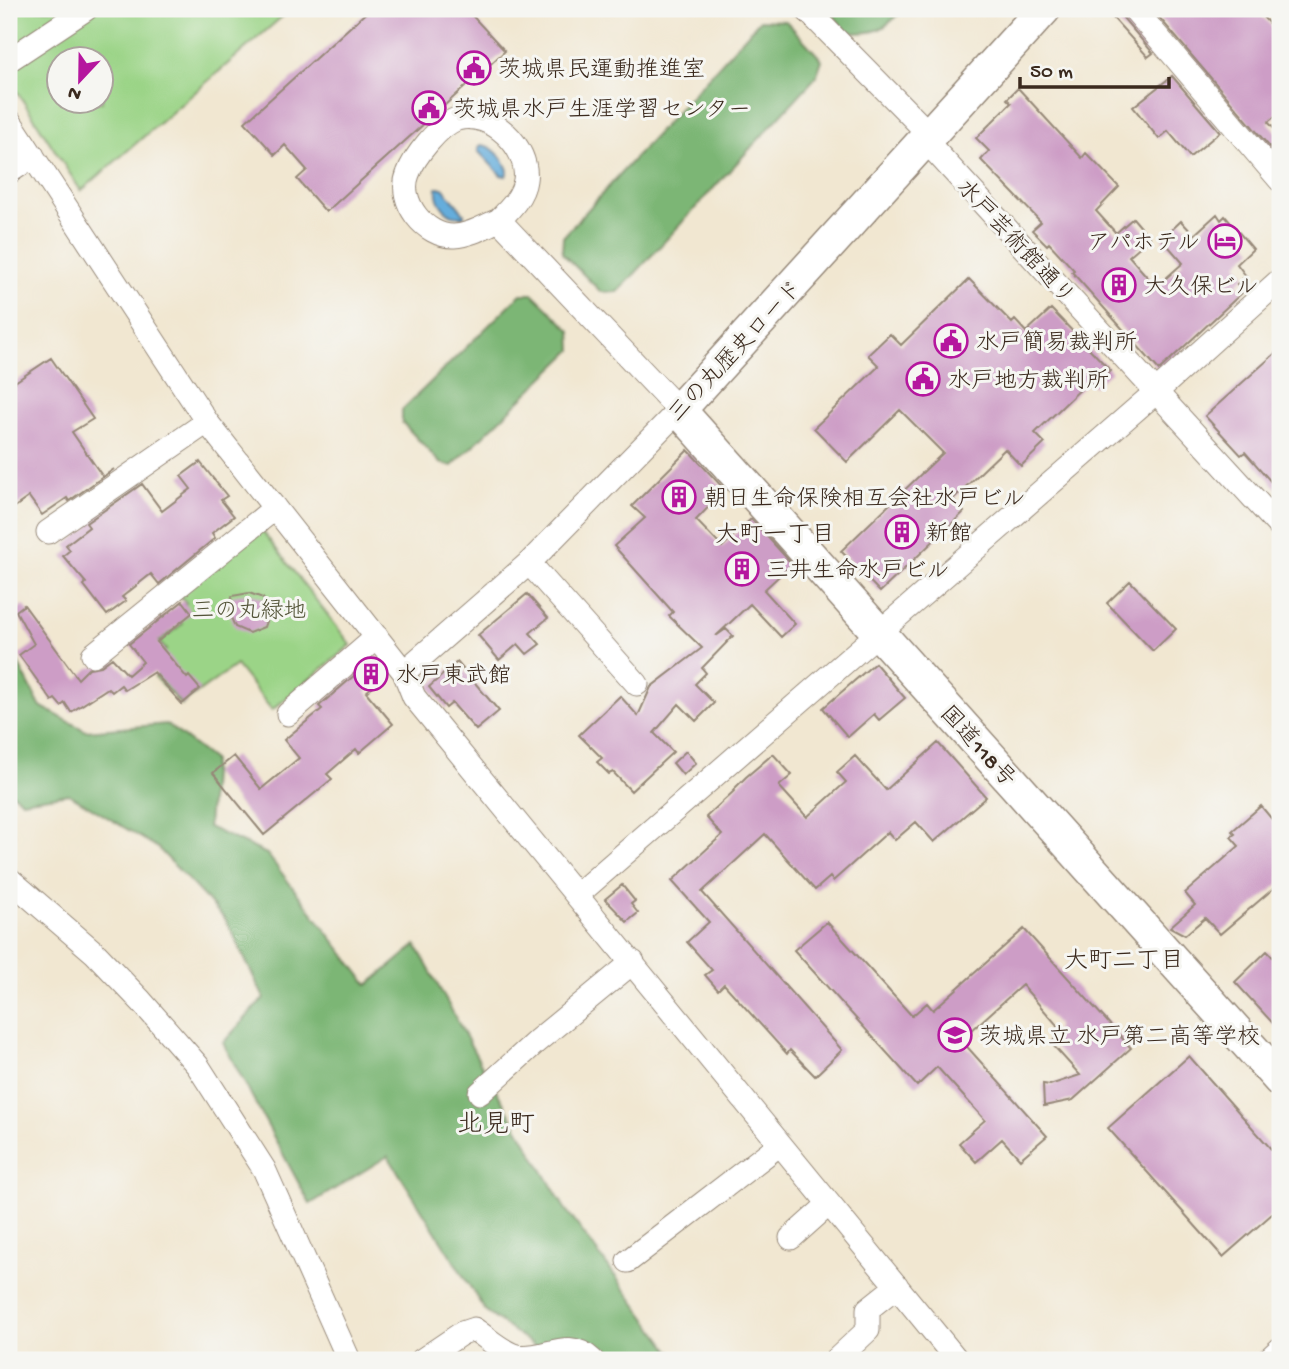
<svg xmlns="http://www.w3.org/2000/svg" width="1289" height="1369" viewBox="0 0 1289 1369" font-family="'Gochi Hand','Klee One',sans-serif">
	<rect width="100%" height="100%" fill="#f6f6f2"/>
	<filter id="ink" filterUnits="userSpaceOnUse"><feTurbulence type="fractalNoise" baseFrequency=".0143" numOctaves="2"/><feDisplacementMap in="SourceGraphic" scale="14" xChannelSelector="R" yChannelSelector="G"/><feConvolveMatrix kernelMatrix="1 2 1 2 8 2 1 2 1" color-interpolation-filters="sRGB"/></filter>
	<filter id="wash" filterUnits="userSpaceOnUse"><feTurbulence type="fractalNoise" baseFrequency=".00686" numOctaves="4" result="noise"/><feDisplacementMap in="SourceGraphic" scale="28" xChannelSelector="R" yChannelSelector="G"/><feGaussianBlur stdDeviation="1.57" result="paint"/><feColorMatrix in="noise" values="0 0 0 0 0 0 0 0 0 0 0 0 0 0 0 0 0 1.4 0 .05"/><feComposite in="paint" operator="in"/></filter>
	<g filter="url(#wash)">
		<rect width="100%" height="100%" fill="#f1e7d1"/>
		<!-- green -->
		<path fill="#9bd487" stroke="#6b7f52" stroke-width="2" fill-rule="evenodd" d="M9 9H291L81 191 9 79ZM60 60H102V102H60Z
			M260 528 351 645 272 710 236 665 181 705 155 677 165 669 156 659 166 650 159 642 182 624 174 614 186 603 177 592Z"/>
		<!-- forest -->
		<path fill="#7cb674" stroke="#5c7049" stroke-width="2" d="M829 9H903C885 30 875 35 846 32Z
			M760 20 786 21 822 60 816 77 618 292H601L562 253 563 237Z
			M521 294H533L571 331 572 350 452 466 440 463 402 422V410Z
			M9 645 40 706 86 731 167 724 213 760 208 827 267 854 368 985 416 945 483 1068 564 1207 677 1360H554L486 1312 388 1156 310 1204 223 1043 264 998 226 920 158 848 69 794 22 801 9 791Z"/>
		<!-- water -->
		<path fill="#65addc" stroke="#506c7d" stroke-width="2" d="M480 145C493 145 503 158 508 170L506 176 501 175 478 151Z
			M437 188H443L464 213V217C448 218 435 203 437 188Z"/>
		<g id="blocks">
			<!-- building -->
			<path fill="#cd9dc6" d="M370 9H466L505 51 326 212 297 179 307 170 285 145 275 155 245 122Z
				M1105 9H1120L1123 18 1153 53 1148 57Z
				M1152 9H1256L1280 36V112L1268 122 1280 135V159Z
				M1172 76 1220 132 1190 157 1168 131 1159 139 1133 107Z
				M1018 88 1082 158 1086 153 1119 187 1096 211 1116 233 1133 218 1150 238 1129 256 1156 287 1183 263 1162 239 1181 221 1194 235 1217 214 1221 220 1225 216 1253 249 1237 264 1246 276 1237 284 1244 291 1159 370 1072 272 1074 270 1049 243 1047 245 1032 230 1041 222 981 160 989 151 976 138 1011 103 1007 99Z
				M969 279 1012 323 1015 320 1026 332 1051 309 1111 371 1094 387 1089 381 1035 433 1045 443 1021 466 1005 449 953 499 964 512 880 592 841 551 943 453 900 410 847 462 814 428 879 366 868 355 890 334 901 345Z
				M1280 349V492L1245 452 1241 455 1205 416Z
				M51 358 93 419 72 432 103 477 114 469 69 501 67 498 42 515 29 497 9 511V386Z
				M688 450 725 490 696 520 722 547 751 519 792 564 764 590 795 624 781 637 750 604 716 636 726 629 733 636 702 668 706 673 695 684 714 703 696 721 679 704 654 733 673 752 631 791 613 772 609 774 597 762 602 758 579 735 620 696 638 716 651 687 702 648 669 616 673 612 614 546 645 518 632 506Z
				M200 462 227 496 221 500 234 516 212 533 215 538 159 584 151 574 122 597 126 601 107 615 84 585 86 583 63 556 70 550 66 545 89 527 86 523 142 484 162 511 191 489 181 476Z
				M1130 581 1176 629 1153 651 1107 603Z
				M249 593 263 598 269 612 264 627 249 633 235 627 229 613 232 596Z
				M527 594 548 618 530 633 540 644 527 654 518 644 499 660 478 635Z
				M183 601 192 613 157 642 187 678 189 676 200 689 182 704 154 672 125 690 121 685 112 692 108 688 71 712 65 703 61 706 55 699 52 701 19 655 34 644 16 611 24 605 78 679 89 668 101 666 112 658 128 675 143 662 129 644Z
				M370 662 384 677 366 692 393 724 359 753 356 749 327 774 332 779 264 835 213 773 234 756 261 789 299 758 284 740 322 709 319 706Z
				M457 662 499 711 476 730 452 703 446 708 429 687Z
				M875 663 905 698 879 720 874 714 848 737 823 708Z
				M938 743 986 797 934 842 916 822 895 840 888 832 833 881 830 877 815 890 765 834 702 892 842 1050 815 1076 790 1050 787 1054 724 984 718 990 705 975 712 970 687 942 709 922 672 881 722 835 706 817 734 791 733 790 746 777 773 754 792 775 779 786 807 817 846 782 837 772 855 756 886 790Z
				M686 751 696 763 683 775 673 763Z
				M1261 806 1280 829V883L1220 934 1205 918 1185 935 1170 927 1195 905 1185 893 1239 846 1231 837 1235 834 1232 831Z
				M622 885 635 901 631 904 638 913 627 922 605 899Z
				M827 922 912 1016 927 1003 933 1010 1024 929 1131 1048 1073 1100 1044 1106 1043 1084 1050 1085 1080 1075 1051 1043 1056 1038 1057 1025 1022 985 961 1040 1047 1136 1020 1159 1002 1139 976 1162 959 1143 985 1120 937 1067 917 1086 794 950Z
				M1267 951 1280 965V1031L1235 982Z
				M1189 1056 1280 1159V1207L1223 1257 1108 1128Z"/>
		</g>
	</g>
	<g filter="url(#ink)">
		<use href="#blocks" fill-opacity="0" stroke="#968878" stroke-width="2"/>
		<g fill="none" stroke-linecap="round" stroke-linejoin="round">
			<defs>
				<path id="minor" d="M806 9 930 135
					M1134 9 1280 180
					M9 60 86 9
					M9 120 207 422 404 672 414 697 957 1360
					M925 140 1280 527
					M9 172 33 156
					M48 532 207 422
					M529 563 637 684
					M93 655 275 508
					M404 672 529 563 679 410 499 220C485 226 471 235 454 236 425 237 397 201 408 174 414 157 439 125 457 119 491 109 530 148 525 180 523 196 510 209 499 220
					M288 714 377 637
					M9 879 95 953 141 1001 198 1066 264 1169 349 1360
					M577 895 1156 392 1280 280
					M480 1093 537 1041 633 962
					M791 1238 829 1204
					M628 1261 780 1144
					M422 1360 462 1333 474 1329C486 1337 503 1353 517 1356 545 1361 567 1336 592 1360
					M836 1360 868 1330V1309L897 1286
					M1268 1360 1280 1349"/>
				<path id="highway" d="M1044 9 679 410 1280 1080"/>
			</defs>
			<!-- minor casing -->
			<use href="#minor" stroke="#968878" stroke-width="25"/>
			<!-- highway casing -->
			<use href="#highway" stroke="#968878" stroke-width="36"/>
			<!-- minor -->
			<use href="#minor" stroke="#fff" stroke-width="23"/>
			<!-- highway -->
			<use href="#highway" stroke="#fff" stroke-width="33"/>
		</g>
	</g>
	<!-- icons -->
	<defs>
		<symbol id="civic-ring" viewBox="-11 -11 22 22"><circle r="9.5" fill="#f6f6f2" stroke="#b5179e" stroke-width="1.5"/><path d="M-.6-6.5H3V-4.5H.6V-3L4-1V1h2V6H-6V1h2V-1L-.6-3ZM-1.2 2.5V6h2.4V2.5Z" fill="#b5179e"/></symbol>
		<symbol id="hotel-ring" viewBox="-11 -11 22 22"><circle r="9.5" fill="#f6f6f2" stroke="#b5179e" stroke-width="1.5"/><path d="M-6-4.5h1.5V1H6V5H4.5V3h-9V5H-6ZM-4 0a1.8 1.8 0 1 1 3.6 0ZM.5 0V-2.5h3Q6-2.5 6 0Z" fill="#b5179e"/></symbol>
		<symbol id="building-ring" viewBox="-11 -11 22 22"><circle r="9.5" fill="#f6f6f2" stroke="#b5179e" stroke-width="1.5"/><path d="M-4-6H4V6H1V3H-1V6H-4ZM-2.5-4.3h1.7v1.8h-1.7ZM.8-4.3h1.7v1.8H.8ZM-2.5-1h1.7V.8h-1.7ZM.8-1h1.7V.8H.8Z" fill="#b5179e"/></symbol>
		<symbol id="school-ring" viewBox="-11 -11 22 22"><circle r="9.5" fill="#f6f6f2" stroke="#b5179e" stroke-width="1.5"/><path d="M0-5L7-2L0 1L-7-2ZM-4 1L0 2.5L4 1V4Q0 6-4 4Z" fill="#b5179e"/></symbol>
	</defs>
	<g fill-rule="evenodd">
		<use href="#civic-ring" x="455" y="49" width="38" height="38"/>
		<use href="#civic-ring" x="410" y="89" width="38" height="38"/>
		<use href="#hotel-ring" x="1206" y="222" width="38" height="38"/>
		<use href="#building-ring" x="1100" y="266" width="38" height="38"/>
		<use href="#civic-ring" x="932" y="322" width="38" height="38"/>
		<use href="#civic-ring" x="904" y="360" width="38" height="38"/>
		<use href="#building-ring" x="660" y="478" width="38" height="38"/>
		<use href="#building-ring" x="883" y="513" width="38" height="38"/>
		<use href="#building-ring" x="723" y="550" width="38" height="38"/>
		<use href="#building-ring" x="352" y="655" width="38" height="38"/>
		<use href="#school-ring" x="936" y="1016" width="38" height="38"/>
	</g>
	<g text-anchor="middle" stroke-width="6" stroke-linejoin="round" paint-order="stroke">
		<!-- poi labels -->
		<g font-size="23" fill="#3b2a1e" stroke="#f6f6f2" text-anchor="start">
			<text x="498" y="76">茨城県民運動推進室</text>
			<text x="453" y="116">茨城県水戸生涯学習センター</text>
			<text x="1200" y="249" text-anchor="end">アパホテル</text>
			<text x="1144" y="293">大久保ビル</text>
			<text x="976" y="349">水戸簡易裁判所</text>
			<text x="948" y="387">水戸地方裁判所</text>
			<text x="704" y="505">朝日生命保険相互会社水戸ビル</text>
			<text x="926" y="540">新館</text>
			<text x="766" y="577">三井生命水戸ビル</text>
			<text x="396" y="682">水戸東武館</text>
			<text x="979" y="1043">茨城県立 水戸第二高等学校</text>
		</g>
		<!-- street labels -->
		<g font-size="23" fill="#3b2a1e" stroke="#f6f6f2">
			<text transform="translate(1017 241) rotate(47)" y="8">水戸芸術館通り</text>
			<text transform="translate(734 350) rotate(-47)" y="8">三の丸歴史ロード</text>
			<text transform="translate(979 745) rotate(48)" y="8">国道118号</text>
		</g>
		<!-- park labels -->
		<g font-size="23" fill="#535438" stroke="#f6f6f2">
			<text x="249" y="617">三の丸緑地</text>
		</g>
		<!-- neighbourhood labels -->
		<g font-size="24" fill="#3b2a1e" stroke="#f6f6f2">
			<text x="775" y="541">大町一丁目</text>
			<text x="1124" y="967">大町二丁目</text>
		</g>
		<!-- quarter labels -->
		<g font-size="26" fill="#3b2a1e" stroke="#f6f6f2">
			<text x="496" y="1131">北見町</text>
		</g>
	</g>
	<!-- margin -->
	<rect width="1289" height="1369" fill="none" stroke="#f6f6f2" stroke-width="35"/>
	<!-- north arrow -->
	<g transform="translate(80 80) rotate(202)"><circle r="33" fill="#f6f6f2" stroke="#aba49d" stroke-width="2"/>
	<path d="M0-5L12 26L0 18L-12 26Z" fill="#b5179e"/>
	<text y="-10" font-size="19" font-weight="bold" text-anchor="middle" fill="#3b2a1e">N</text>
	</g>
	<!-- scale -->
	<path d="M1020 77v10h149v-10" fill="none" stroke="#3b2a1e" stroke-width="3.5"/>
	<text x="1030" y="77" font-size="21" fill="#3b2a1e" stroke="#f6f6f2" stroke-width="5" paint-order="stroke">50 m</text>
</svg>
